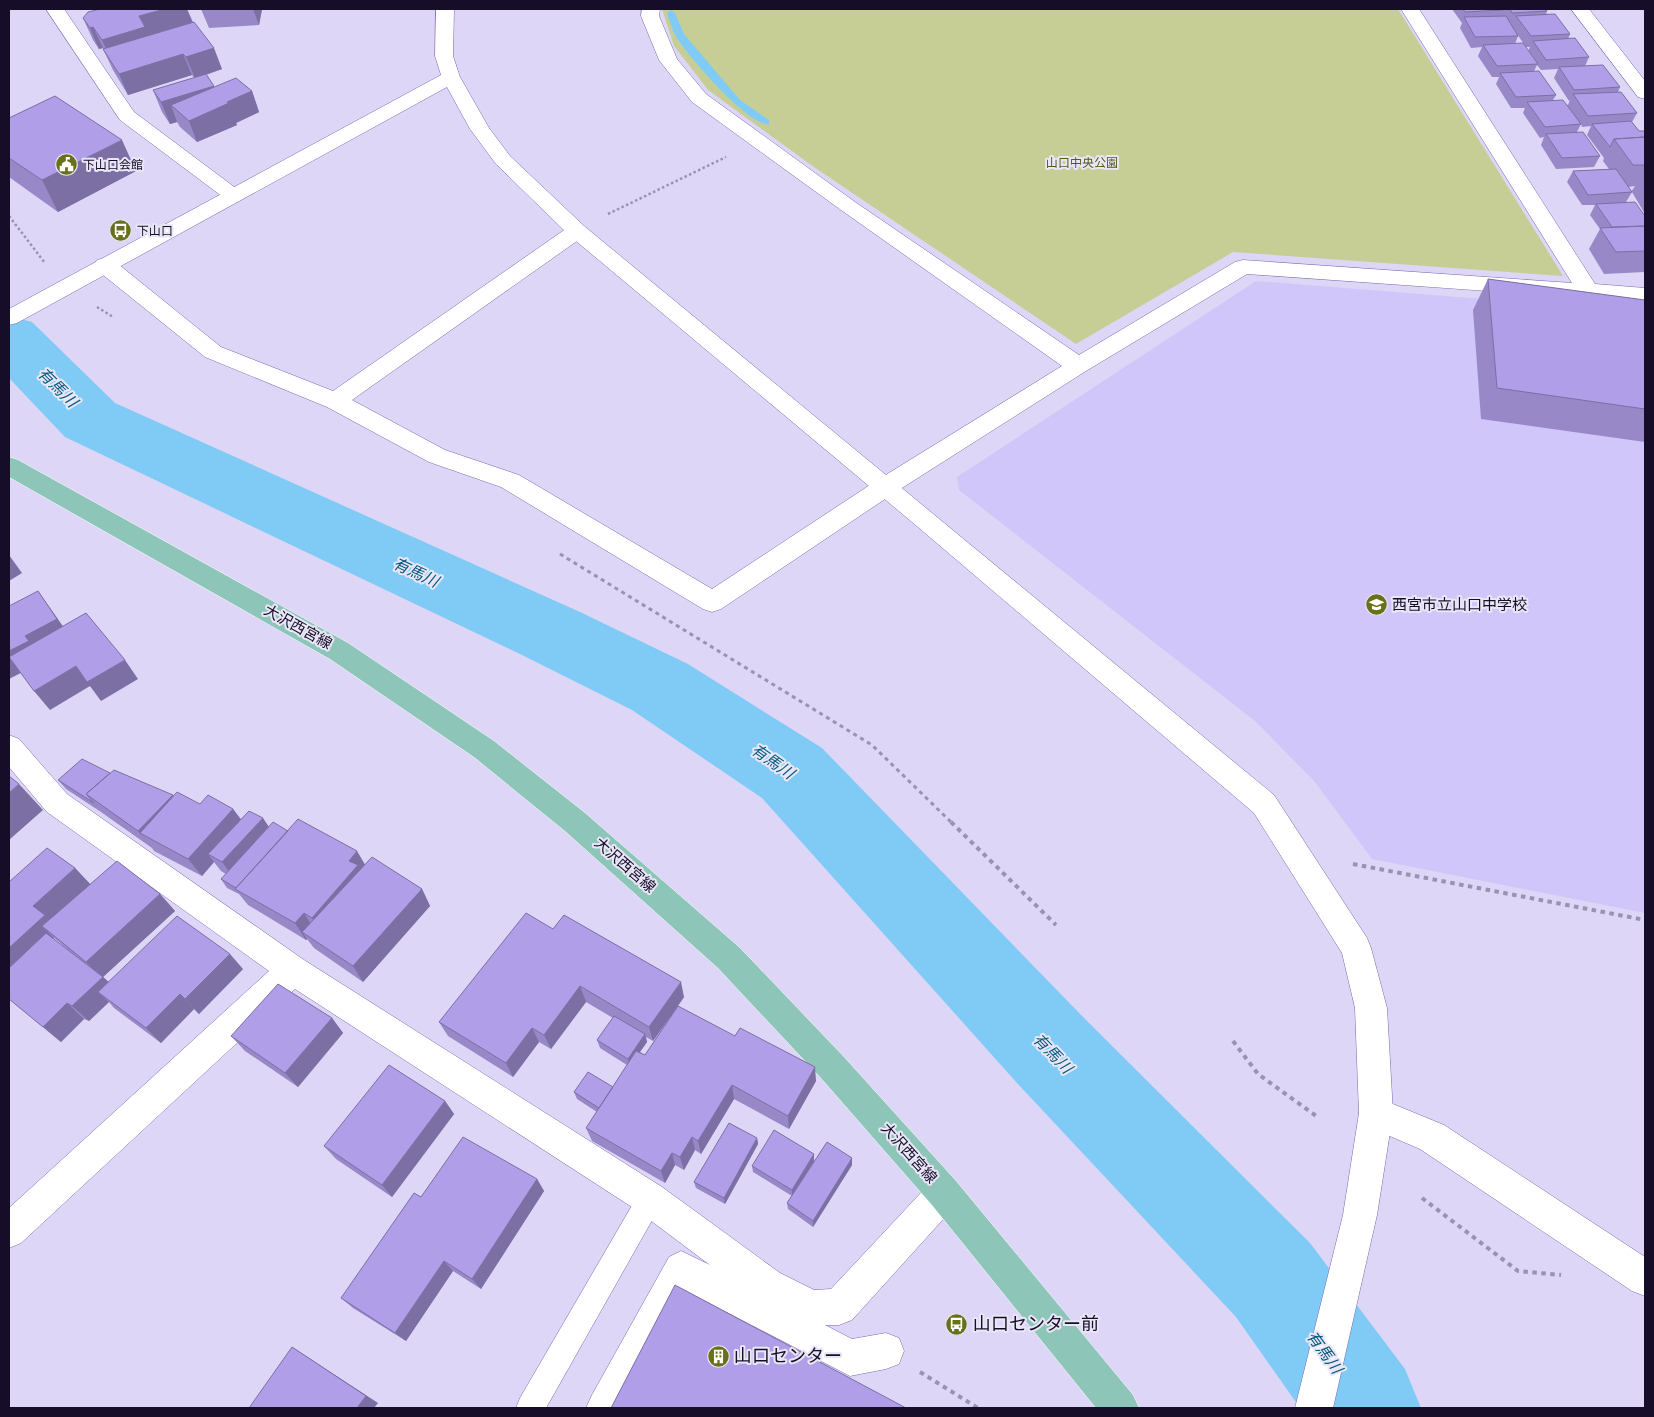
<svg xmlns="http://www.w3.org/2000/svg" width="1654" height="1417" viewBox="0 0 1654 1417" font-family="Commissioner,'Noto Sans JP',sans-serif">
	<rect width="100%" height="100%" fill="#ddd6f6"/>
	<!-- built -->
	<path fill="#d1c6f9" d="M1256 281 1645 312V913L1372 859 1315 782 1255 721 959 490 957 477Z"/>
	<!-- green -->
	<path fill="#c6ce95" d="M662 9H1398L1563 276 1233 252 1076 344 814 167 708 90 674 46Z"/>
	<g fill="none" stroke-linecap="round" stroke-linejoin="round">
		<!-- stream -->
		<path fill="#80cbf6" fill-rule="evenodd" d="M671 10 675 13 684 34 740 100 769 120V124C750 128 685 53 675 35 672 28 669 20 667 13Z"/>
		<!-- river -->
		<path fill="#80cbf6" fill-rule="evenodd" d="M9 316 32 322 115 403 580 612 688 664 822 748 1085 1019 1310 1243 1405 1369 1421 1408H1300L1236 1317 1017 1083 762 798 632 710 524 656 65 437 9 378Z"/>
		<defs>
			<path id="lane" d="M650 1186 659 1190 663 1199 659 1208 546 1408H516L520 1398 641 1190Z"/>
			<path id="street" d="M46 9H64L134 112 241 192 244 196 241 200 234 202 227 200 120 120Z
				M642 9H660L659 16 677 59 706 94 855 202 1079 355 1235 262 1243 260 1572 283 1401 9H1419L1595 284 1645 288V302L1247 274 1086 371 894 493 721 609 712 612 703 609 501 487 429 462 327 407 205 357 97 270 94 265 97 260 105 258 113 260 221 347 333 391 570 226 577 225 584 226 587 231 584 236 352 400 445 450 519 475 712 589 876 481 1062 366 841 210 692 102 659 60 641 16Z
				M1571 9H1589L1645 81V99L1638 97Z
				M9 735 19 739 67 794 304 960 662 1187 780 1273 814 1290 831 1289 932 1181 944 1176 956 1181 961 1193 956 1205 852 1320 839 1325H825L852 1339 886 1333 899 1338 904 1351 899 1364 886 1369 850 1376 688 1292 625 1408H586L592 1395 669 1257 681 1251 710 1265 638 1211 295 989 21 1243 9 1248V1208L269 971 47 812 9 767Z
				M1376 1097 1444 1125 1645 1257V1296L1632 1291 1420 1149 1364 1125 1359 1113 1364 1101Z"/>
			<path id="secondary" d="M436 9H454L453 56 460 77 489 128 510 156 584 226 1274 795 1367 938 1371 948 1387 1008 1393 1113 1377 1215 1333 1408H1295L1343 1215 1359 1113 1355 1008 1342 953 1254 813 912 522 570 236 496 164 470 129 447 87 17 323 9 325V309L441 75 435 56Z"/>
			<path id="primary" d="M9 457 18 460 348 643 494 741 585 813 740 948 843 1056 956 1181 1133 1395 1139 1408H1096L932 1205 821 1078 718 968 565 831 474 757 330 659 9 477Z"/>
		</defs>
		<!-- lane casing -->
		<use href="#lane" stroke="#7b68af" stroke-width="1"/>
		<!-- street casing -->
		<use href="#street" stroke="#7b68af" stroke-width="1"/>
		<!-- secondary casing -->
		<use href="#secondary" stroke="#7b68af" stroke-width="1"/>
		<!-- primary casing -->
		<use href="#primary" stroke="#fff" stroke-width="1"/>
		<!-- path-far2 -->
		<path stroke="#9992b0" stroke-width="2.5" stroke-dasharray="2.5 2.5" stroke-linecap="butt" d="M608 214 726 157
			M9 216 45 263
			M97 307 113 317"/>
		<!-- path-far1 -->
		<path stroke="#9992b0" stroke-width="3" stroke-dasharray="4 4" stroke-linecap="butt" d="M560 554 872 745 952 823"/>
		<!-- path -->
		<path stroke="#9992b0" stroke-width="4" stroke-dasharray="4.5 4.5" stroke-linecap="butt" d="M951 822 1056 925
			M1353 864 1645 920
			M1233 1041 1258 1074 1319 1118
			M1422 1198 1518 1271 1561 1275
			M920 1372 978 1408"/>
		<!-- lane -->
		<use href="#lane" fill="#fff" fill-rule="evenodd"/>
		<!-- street -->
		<use href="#street" fill="#fff" fill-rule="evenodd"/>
		<!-- secondary -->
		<use href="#secondary" fill="#fff" fill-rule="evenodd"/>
		<!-- primary -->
		<use href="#primary" fill="#8dc6b8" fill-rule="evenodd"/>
	</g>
	<!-- wall -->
	<path fill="#9888c8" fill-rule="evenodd" d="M100 9H187L193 22 222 69 206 75 214 88 252 91 259 112 236 123 237 125 197 142 180 127 177 122 170 124 162 112 153 90 194 78 192 75 128 95 113 70 103 49V48L99 49 93 40 83 18Z
		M201 9H262L259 25 209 28Z
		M1452 9H1546L1547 11 1546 15 1570 34 1568 39 1589 57 1585 66 1620 87 1618 92 1637 113 1632 122 1639 131H1645V214L1632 192 1626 202 1645 216V272L1604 274 1589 249 1600 229 1590 215 1595 205H1582L1567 182 1573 171 1609 169 1603 161 1604 158 1587 135 1591 126 1582 127 1581 124 1577 132 1600 156 1594 167 1556 169 1541 145 1544 137 1540 138 1523 113 1525 108H1511L1496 84 1499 77H1492L1478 56 1482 47 1471 48 1460 28 1462 23ZM1517 34 1526 47H1530L1528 51 1515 44 1518 36ZM1537 65 1541 70 1558 69 1554 78 1569 101 1570 100 1568 105 1553 100 1556 95 1534 71ZM1635 186 1631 192 1628 187Z
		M9 118 136 171 58 212 9 177Z
		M1488 279 1645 300V442L1481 419 1473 310Z
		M58 780 173 795 174 796 200 804 233 809 241 819 269 827 288 831 422 889 430 906 363 982 314 948 307 939 306 940 248 905 239 894 227 888 221 879 226 874 221 871 214 862 202 876 154 851 152 848 101 812 66 789Z
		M75 868 90 884 160 894 175 911 103 977 109 982 243 969 199 1014 194 1009 161 1043 114 1008 109 1002 89 1021 84 1019 61 1042 9 999ZM54 938 59 942 74 955 53 939Z
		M553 929 684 997 678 1006 816 1081 789 1129 734 1099 701 1154 695 1150 684 1170 675 1165 665 1183 592 1141 586 1128 597 1112 577 1099 574 1092 613 1087 627 1065 600 1048 597 1040 613 1018 586 1002 551 1049 539 1042 513 1077 448 1036 439 1022ZM671 1016 645 1055 640 1052 647 1042 646 1037 653 1041Z
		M332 1018 343 1033 298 1087 245 1051 231 1036Z
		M445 1101 454 1114 392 1197 336 1159 324 1146Z
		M757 1138 758 1144 725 1204 696 1188 694 1182Z
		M814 1154V1161L852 1165 813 1227 788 1209 787 1203 792 1196 753 1172 752 1166Z
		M537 1179 544 1191 481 1289 453 1271 406 1341 353 1308 341 1298 421 1197Z"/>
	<!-- shaded-wall -->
	<path fill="#7c6fa3" d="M165 9H187L193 24 112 61 102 40 139 16Z
		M253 9H262L259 25Z
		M93 27 103 48 99 49 90 28Z
		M214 48 222 69 195 78 186 57Z
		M183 54 192 75 128 95 119 74Z
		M214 86 221 107 227 102 252 91 259 112 236 123 237 125 197 142 189 121 171 105 177 122 170 124 161 102Z
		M122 140 136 171 58 212 42 180Z
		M9 555 22 573 9 581Z
		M38 591 72 639 44 661 9 679V651L25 636Z
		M125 660 138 679 101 701 87 682Z
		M76 666 90 686 50 710 34 691Z
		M19 784 43 810 9 840V793Z
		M173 795 186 813 140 833 152 848 138 831Z
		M233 809 245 826 208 854 214 862 202 876 188 859Z
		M263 818 275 836 235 879 222 862Z
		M357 851 367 868 323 934 312 918 349 861Z
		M75 868 91 885 42 926 54 938 9 981V948L33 906Z
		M422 889 430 906 363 982 353 966Z
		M160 894 175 911 103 977 119 992H98L109 1002 89 1021 72 1006 102 978 86 962Z
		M304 913 315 930 302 932 307 939 306 940 295 923Z
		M230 954 243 969 199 1014 185 999Z
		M681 982 684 997 653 1041 649 1027Z
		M580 986 586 1002 551 1049 544 1035Z
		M180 994 194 1009 161 1043 146 1028Z
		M67 1003 84 1019 61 1042 43 1027Z
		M332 1018 343 1033 298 1087 285 1073Z
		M532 1028 539 1042 513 1077 506 1063Z
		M645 1034 647 1042 630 1066 628 1059Z
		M815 1067 816 1081 789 1129 788 1116Z
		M732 1085 734 1099 701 1154 698 1141Z
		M445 1101 454 1114 392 1197 382 1185Z
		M692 1137 695 1150 684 1170 680 1157Z
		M757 1138 758 1144 725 1204 724 1198Z
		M672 1153 675 1165 665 1183 661 1171Z
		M814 1154V1161L792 1196V1190Z
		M852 1158V1165L813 1227V1221Z
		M537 1179 544 1191 481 1289 472 1279Z
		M444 1261 453 1271 406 1341 395 1333Z
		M292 1347 378 1403 374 1408H357Z"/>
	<!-- building -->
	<path fill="#b19ee9" stroke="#7c6fa3" d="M100 9H165L139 16 145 27 102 40 93 27 90 28 83 18 88 12Z
		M1463 9H1502L1503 10 1465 12Z
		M1510 9H1546L1547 11 1512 13Z
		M1555 14 1570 34 1531 36 1516 16Z
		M1506 16 1518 36 1475 37 1464 17Z
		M194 22 214 48 186 57 183 54 119 74 103 49Z
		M1575 38 1589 57 1546 60 1533 41Z
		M1523 43 1538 64 1497 66 1483 45Z
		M1603 65 1620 87 1574 90 1559 67Z
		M1539 71 1556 95 1516 97 1500 73Z
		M206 74 214 86 161 102 153 90Z
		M236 78 252 91 227 102 229 103 189 121 171 105Z
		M1621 92 1637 113 1588 116 1573 94Z
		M55 96 122 140 42 180 9 158V118Z
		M1563 100 1581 124 1545 127 1527 102Z
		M1631 121 1639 131H1645V137L1614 139 1610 147 1592 124Z
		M1583 132 1600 156 1562 158 1546 134Z
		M1645 137V165H1633L1614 139Z
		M1616 169 1632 192 1588 195 1573 171Z
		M1635 202 1645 216V226L1612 227 1596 204Z
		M1645 226V251L1616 252 1600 228Z
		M1488 279 1645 300V409L1497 388Z
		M38 591 57 619 25 636 29 641 9 651V606Z
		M86 613 125 660 87 682 76 666 34 691 9 657Z
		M82 759 110 773 86 794 94 803 58 780Z
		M114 770 173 795 138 831 86 794Z
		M9 776 19 784 9 793Z
		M177 792 200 804 208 795 233 809 188 859 140 833Z
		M249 811 263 818 222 862 208 854Z
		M298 819 357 851 349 861 358 865 312 918 304 913 295 923 235 889Z
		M273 822 288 831 236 888 221 879Z
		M47 848 75 868 33 906 45 915 9 948V882Z
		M372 857 422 889 353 966 302 932Z
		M117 861 160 894 86 962 42 926Z
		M526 913 553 929 564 915 681 982 649 1027 580 986 544 1035 532 1028 506 1063 439 1022Z
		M177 916 230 954 185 999 180 994 146 1028 98 992Z
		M46 933 103 977 72 1006 67 1003 43 1027 9 999V968Z
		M278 984 332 1018 285 1073 231 1036Z
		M678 1006 735 1036 740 1028 815 1067 788 1116 732 1085 698 1141 692 1137 680 1157 672 1153 661 1171 586 1128 636 1051 645 1055Z
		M614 1016 645 1034 628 1059 597 1040Z
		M389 1065 445 1101 382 1185 324 1146Z
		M588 1072 613 1087 599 1108 574 1092Z
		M729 1123 757 1138 724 1198 694 1182Z
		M774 1130 814 1154 792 1190 752 1166Z
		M463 1137 537 1179 472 1279 444 1261 395 1333 341 1298 414 1193 421 1197Z
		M827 1142 852 1158 813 1221 787 1203Z
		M675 1285 906 1408H611Z
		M292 1347 366 1396 357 1408H249Z"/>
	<!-- icons -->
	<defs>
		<symbol id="civic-disc" viewBox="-11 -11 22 22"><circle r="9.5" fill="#687119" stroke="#e9e6f6"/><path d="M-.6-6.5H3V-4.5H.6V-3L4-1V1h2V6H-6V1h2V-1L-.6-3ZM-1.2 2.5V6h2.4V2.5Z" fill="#fff"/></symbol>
		<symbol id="bus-disc" viewBox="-11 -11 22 22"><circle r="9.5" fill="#687119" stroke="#e9e6f6"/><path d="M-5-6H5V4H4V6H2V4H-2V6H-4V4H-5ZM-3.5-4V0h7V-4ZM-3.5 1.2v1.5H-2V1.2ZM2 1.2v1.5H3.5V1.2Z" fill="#fff"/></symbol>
		<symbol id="school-disc" viewBox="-11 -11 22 22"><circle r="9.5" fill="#687119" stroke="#e9e6f6"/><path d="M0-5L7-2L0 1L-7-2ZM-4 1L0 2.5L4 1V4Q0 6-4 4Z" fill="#fff"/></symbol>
		<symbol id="building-disc" viewBox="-11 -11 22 22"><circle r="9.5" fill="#687119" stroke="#e9e6f6"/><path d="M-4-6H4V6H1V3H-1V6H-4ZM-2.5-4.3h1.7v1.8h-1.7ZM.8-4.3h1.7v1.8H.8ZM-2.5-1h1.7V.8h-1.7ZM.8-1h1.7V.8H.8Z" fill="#fff"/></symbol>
	</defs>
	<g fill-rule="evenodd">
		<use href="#civic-disc" x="54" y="152" width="25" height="25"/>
		<use href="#bus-disc" x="108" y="218" width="25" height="25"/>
		<use href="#school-disc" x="1364" y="592" width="25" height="25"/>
		<use href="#bus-disc" x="944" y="1312" width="25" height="25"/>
		<use href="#building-disc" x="706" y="1344" width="25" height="25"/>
	</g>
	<g text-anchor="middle" stroke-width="4" stroke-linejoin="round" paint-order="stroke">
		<!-- far-park labels -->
		<g font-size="12" fill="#545b16" stroke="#e9e6f6">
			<text x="1082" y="167">山口中央公園</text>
		</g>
		<!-- far-poi labels -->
		<g font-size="12" fill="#160d29" stroke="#e9e6f6" text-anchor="start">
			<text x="83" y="169">下山口会館</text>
			<text x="137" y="235">下山口</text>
		</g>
		<!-- poi labels -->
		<g font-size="15" fill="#160d29" stroke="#e9e6f6" text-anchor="start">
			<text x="1392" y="610">西宮市立山口中学校</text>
		</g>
		<!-- street labels -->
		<g font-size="15" fill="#160d29" stroke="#e9e6f6">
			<text transform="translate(298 627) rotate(29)" y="5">大沢西宮線</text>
			<text transform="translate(625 865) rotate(41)" y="5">大沢西宮線</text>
			<text transform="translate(909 1153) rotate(48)" y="5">大沢西宮線</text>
		</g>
		<!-- water labels -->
		<g font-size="16" font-style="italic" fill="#06597c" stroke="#e9e6f6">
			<text transform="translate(58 387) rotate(45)" y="6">有馬川</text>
			<text transform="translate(416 572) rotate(25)" y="6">有馬川</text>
			<text transform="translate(773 761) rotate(35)" y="6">有馬川</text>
			<text transform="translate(1053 1053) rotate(46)" y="6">有馬川</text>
			<text transform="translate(1325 1352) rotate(54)" y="6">有馬川</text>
		</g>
		<!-- near-poi labels -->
		<g font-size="18" fill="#160d29" stroke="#e9e6f6" text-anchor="start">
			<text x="973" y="1330">山口センター前</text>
			<text x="734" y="1362">山口センター</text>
		</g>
	</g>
	<!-- border -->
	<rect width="1654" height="1417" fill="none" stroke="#160d29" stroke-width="20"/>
</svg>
